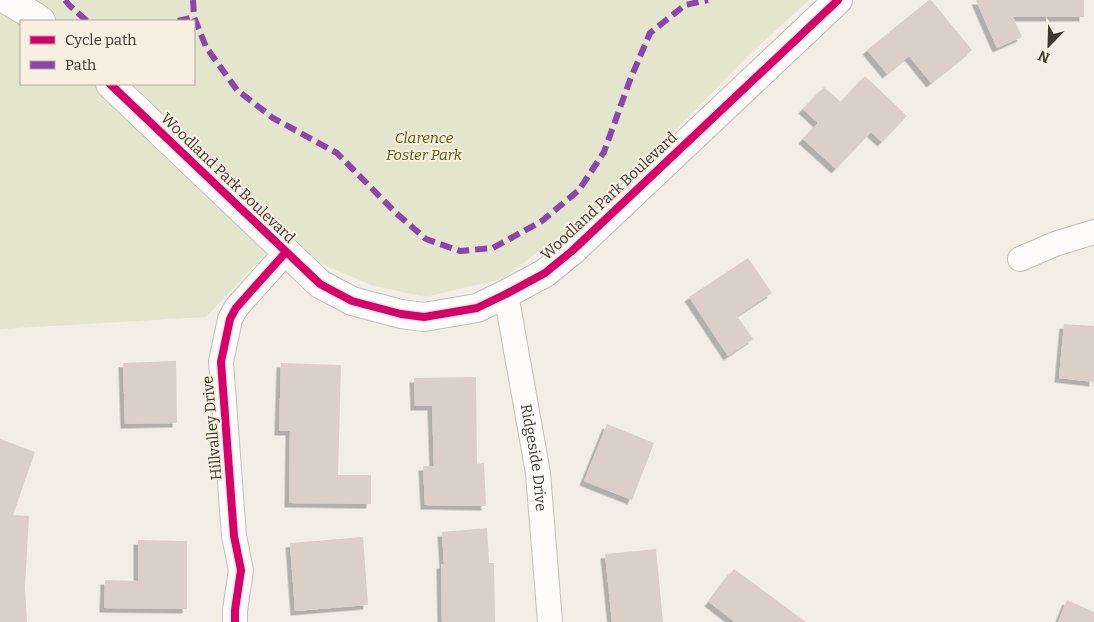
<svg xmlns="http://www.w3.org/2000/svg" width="1094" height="622" viewBox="0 0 1094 622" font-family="Bitter,serif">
	<defs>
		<filter id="shadow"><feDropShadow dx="-4.5" dy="4.5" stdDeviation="0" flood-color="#0004"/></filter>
	</defs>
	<rect width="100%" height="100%" fill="#f2eee6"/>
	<!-- green -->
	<path fill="#e4e5cd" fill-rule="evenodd" d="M0 0H809L751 53 603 203 502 279 425 297 371 285 322 264 286 231 206 317 0 329ZM21 21H194V84H21Z"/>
	<!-- building -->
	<path fill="#dbd0c7" filter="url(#shadow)" d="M929 0H931L972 50 931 83 909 56 887 74 867 50Z
		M976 0H1084V17H1013L1022 37 997 48Z
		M865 76 907 116 882 142 871 132 836 169 803 139 818 123 803 109 824 87 841 102Z
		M748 258 772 293 737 316 753 339 728 356 689 297Z
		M1064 324 1094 326V382L1059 378Z
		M176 361 177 423 125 424 123 363Z
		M281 363 341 365 338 475H371V504L289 503 290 431H279Z
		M476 377 477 464 484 463 486 506 425 505 423 466H434L432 406H415L414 378Z
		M607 424 654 443 632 500 584 481Z
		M0 439 35 452 13 515 29 516 25 587 27 622H0Z
		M487 528 489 563H494L495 622H442L441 564H444L442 532Z
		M363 537 368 605 295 611 290 543Z
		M138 540 187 541V609L104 608 105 580 138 581Z
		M656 549 663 622H612L605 554Z
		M734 569 806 622H735L709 602Z
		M1067 600 1094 612V622H1058Z"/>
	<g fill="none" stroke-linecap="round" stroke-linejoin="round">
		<defs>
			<g id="street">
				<path d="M1020 259 1055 244 1094 232"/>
				<path id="s1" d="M506 294 538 473 550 622"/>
				<path d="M235 622V610L241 570 234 536 221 362 230 319 236 308 286 252"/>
			</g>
			<path id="secondary" d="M7 0 34 16 41 21
				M110 84 320 284 352 301 401 314 424 317 477 308 506 294 545 273 572 251 838 0"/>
		</defs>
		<!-- street casing -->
		<use href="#street" stroke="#c2beb8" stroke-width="26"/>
		<!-- secondary casing -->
		<use href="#secondary" stroke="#c2beb8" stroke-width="30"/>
		<!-- street -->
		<use href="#street" stroke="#fdfcfb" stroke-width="24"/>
		<!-- secondary -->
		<use href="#secondary" stroke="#fdfcfb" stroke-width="28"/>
		<!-- quiet -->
		<path stroke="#8e44ad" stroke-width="6" stroke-dasharray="12 6" stroke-linecap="butt" d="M65 0 69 5 87 21
			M193 0 194 17 206 47 237 90 273 118 337 153 396 213 426 239 460 251 493 248 542 221 579 190 604 152 630 80 650 33 685 5 708 0
			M178 21 194 17"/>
		<defs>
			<path id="cycleway" d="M110 84 320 284 352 301 401 314 424 317 477 308 506 294 545 273 572 251 838 0
				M235 622V610L241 570 234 536 221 362 230 319 236 308 286 252"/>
		</defs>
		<!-- cycleway casing -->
		<use href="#cycleway" stroke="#f7f0e1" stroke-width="11"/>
		<!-- cycleway -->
		<use href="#cycleway" stroke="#d6006c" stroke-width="8"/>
	</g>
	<g text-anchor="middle" stroke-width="4" stroke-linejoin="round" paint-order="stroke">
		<!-- park labels -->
		<g font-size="15" font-style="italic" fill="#565d0a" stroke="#f7f0e1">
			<text x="424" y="143">Clarence<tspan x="424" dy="17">Foster Park</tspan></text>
		</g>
		<!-- street labels -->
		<g font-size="15" fill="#3c3933" stroke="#f7f0e1">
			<text transform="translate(228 178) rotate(44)" y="5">Woodland Park Boulevard</text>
			<text transform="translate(609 196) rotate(-43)" y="5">Woodland Park Boulevard</text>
			<text transform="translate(212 428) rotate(-95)" y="5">Hillvalley Drive</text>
			<text dy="5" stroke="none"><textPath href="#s1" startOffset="166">Ridgeside Drive</textPath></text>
		</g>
	</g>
	<!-- legend -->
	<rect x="20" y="20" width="175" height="65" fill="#f7f0e1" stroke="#aca79b"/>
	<rect x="30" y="36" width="25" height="8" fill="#d6006c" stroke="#aca79b"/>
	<text x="65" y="45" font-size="15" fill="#3c3933">Cycle path</text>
	<rect x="30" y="61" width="25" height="8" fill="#8e44ad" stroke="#aca79b"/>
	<text x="65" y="70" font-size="15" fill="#3c3933">Path</text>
	<!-- north arrow -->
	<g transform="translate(1049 45) rotate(203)" stroke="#f7f0e1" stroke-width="4" paint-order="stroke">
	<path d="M0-4L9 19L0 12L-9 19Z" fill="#3c3933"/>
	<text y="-8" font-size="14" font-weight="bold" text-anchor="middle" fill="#3c3933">N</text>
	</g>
</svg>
